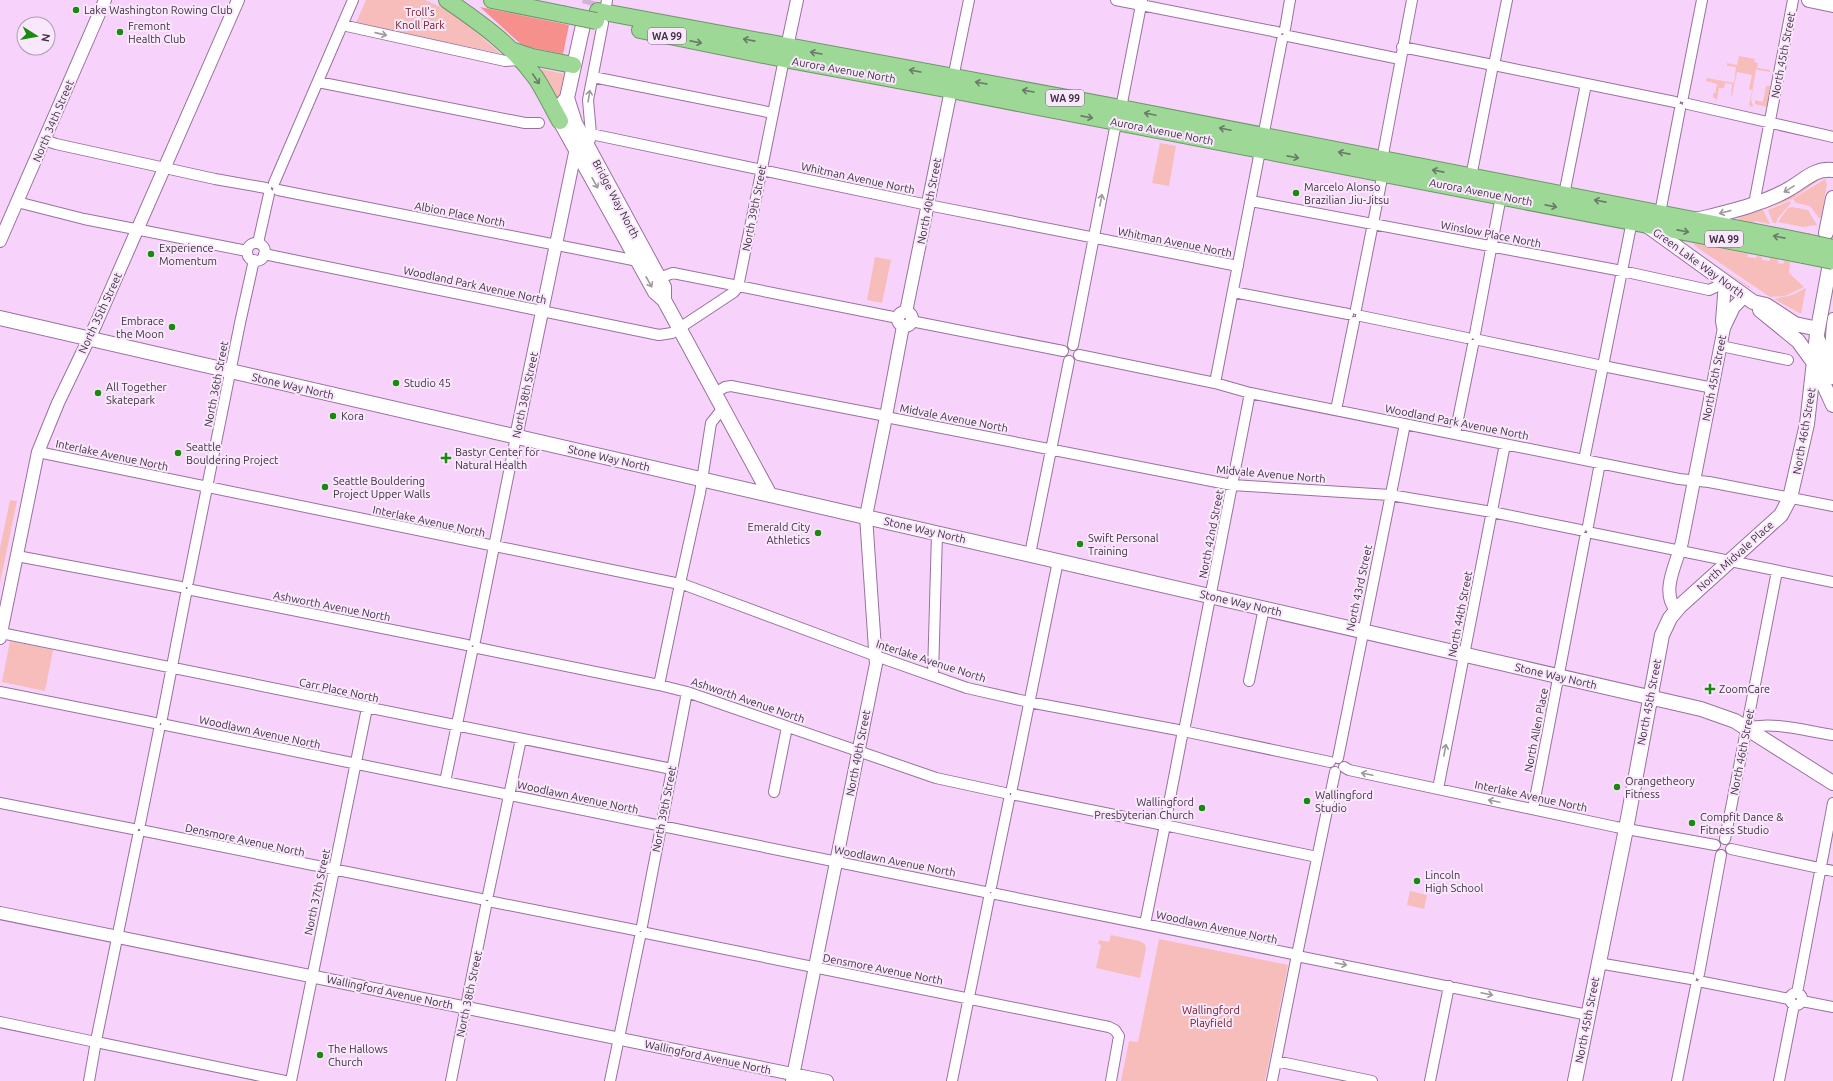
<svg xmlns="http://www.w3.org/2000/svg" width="1833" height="1081" viewBox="0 0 1833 1081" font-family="Ubuntu,sans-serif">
	<rect width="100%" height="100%" fill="#f7d3fc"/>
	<!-- green -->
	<path fill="#f7bdba" d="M366 0H425L443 8 462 20 500 53 355 25Z
		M1739 56 1755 59 1754 62 1758 63 1757 68 1770 70V72L1753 69 1756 70 1751 99 1753 107 1749 106 1752 90 1749 89 1752 75 1737 72 1732 96H1731L1732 84 1725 83 1724 88H1719L1717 100 1713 97V93H1715L1717 84 1706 81 1707 78 1734 83 1736 67 1727 66V63L1737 65Z
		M537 68 564 74 558 102Z
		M1766 86H1771L1767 107 1755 104V100L1763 102Z
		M1160 143 1176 146 1169 186 1152 183Z
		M1818 179V181L1792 199 1766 209 1765 207Z
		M1825 179 1827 184 1821 217 1819 218 1810 206 1796 203 1793 199Z
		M1790 201 1791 203 1778 218 1776 223H1773L1768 210Z
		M1792 207 1808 210 1817 225 1803 227 1778 222 1788 208Z
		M1762 208 1770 224 1755 221 1754 223 1741 221 1738 218 1739 215Z
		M1694 243 1748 254 1747 257 1756 258 1757 256 1762 257V260L1770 261V258L1778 260V263L1783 264 1784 261 1790 262 1789 273 1804 287 1785 296 1770 297 1695 246Z
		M875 257 891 260 882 303 867 300Z
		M1719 267 1750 287 1749 288Z
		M1806 288 1801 314 1774 299 1792 295Z
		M10 500 17 501 0 583V548Z
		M10 641 53 650 45 691 2 682Z
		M1410 891 1427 895 1424 909 1407 905Z
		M1111 935 1139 941 1145 944 1146 949 1140 978 1096 968 1101 945 1098 944 1099 940 1109 942Z
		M1159 939 1288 965 1265 1081H1121L1129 1041 1138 1042Z"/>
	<!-- forest -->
	<path fill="#f6908d" d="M480 7 569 25 563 54 523 46Z"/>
	<!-- pier -->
	<path fill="#f7d3fc" d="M2 0 30 5 0 78V7Z"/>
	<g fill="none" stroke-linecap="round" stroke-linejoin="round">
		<!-- secondary-tunnel -->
		<path stroke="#d2b2d7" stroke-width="14" stroke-dasharray="14 7" stroke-linecap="butt" d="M583 25 590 0"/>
		<defs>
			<path id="minor" d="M1116 0 1277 32
				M605 12 607 0
				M342 25 505 61 520 60
				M1285 29 1290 0
				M1288 36 1400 59
				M1402 47 1488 64
				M1495 60 1507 0
				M1499 66 1675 102
				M593 77 773 113
				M953 78 969 0
				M318 82 525 123H539
				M1683 97 1702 0
				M1688 104 1833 137
				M1121 108 1142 0
				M591 134 928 205 1238 266
				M1263 137 1282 40
				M44 140 56 144 215 179 266 188
				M590 140 591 134 588 100 603 23
				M1382 160 1412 0
				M1471 177 1492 70
				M274 183 353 0
				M278 190 638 261
				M1564 195 1586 84
				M1251 201 1622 271 1709 290 1725 283
				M17 202 84 219 247 251
				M1754 204 1793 0
				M1660 213 1680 109
				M258 243 269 194
				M247 252a9 9 0 1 1 18 0a9 9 0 1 1-18 0Z
				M264 254 659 335 672 333 734 292 738 287 784 59
				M659 278 673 273 898 318
				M1233 292 1348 314
				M1356 309 1383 173
				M1361 316 1467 338
				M911 321 1063 351
				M1475 334 1501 196
				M1479 340 1598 365
				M1073 345 1116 123
				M1721 346 1788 360
				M1079 355 1215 383 1250 393 1679 479 1709 482 1833 506
				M1604 361 1632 221
				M1830 366C1831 349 1830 334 1833 318
				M1608 367 1713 388
				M1215 383 1260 151
				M715 393 725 387 731 386 881 415
				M1336 410 1354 322
				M891 418 1232 485 1390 495 1492 512 1580 530
				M1455 434 1473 345
				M38 452 675 583
				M1584 460 1602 371
				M1588 526 1600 463
				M1592 533 1833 582
				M1030 554 1069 361
				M17 556 181 587
				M681 579 700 493 711 423 723 408
				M188 582 240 323 254 260
				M685 585 876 656 967 688 1029 702 1178 730
				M192 590 467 645
				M1 633 672 769
				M475 641 516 437
				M478 648 659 685 687 692 936 778 1005 793
				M933 675 937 533
				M1249 681 1264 608
				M659 685 679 589
				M0 692 155 723
				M162 718 186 594
				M166 725 985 892
				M1185 726 1250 393
				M1746 728C1774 721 1805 731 1833 735
				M1188 732 1330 762
				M1338 758 1405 424
				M1344 767 1349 770 1616 827 1715 845
				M445 782 472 652
				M1012 788 1058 561
				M1438 789 1505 444
				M774 792 787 727
				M1016 795 1159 824
				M0 803 133 829
				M1533 809 1585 538
				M1166 819 1182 736
				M140 824 159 730
				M1169 826 1317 857
				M145 831 481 899
				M1725 839 1777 571
				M1731 849 1833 871
				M991 887 1009 800
				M996 894 1293 954
				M488 895 521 739
				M493 902 635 930
				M1145 924 1164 830
				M642 926 687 692
				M646 933 1109 1027 1115 1030 1119 1036 1111 1081
				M1298 950 1335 772
				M1302 957 1588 1015
				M1598 963 1691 979
				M1699 974 1721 855
				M1703 982 1789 999
				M1790 999a6 6 0 1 1 12 0a6 6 0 1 1-12 0Z
				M1797 993 1833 803
				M1802 1001 1833 1007
				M0 1022 91 1041
				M97 1036 138 836
				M101 1043 285 1081
				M1276 1061 1372 1081
				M89 1081 95 1047
				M291 1081 367 708
				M451 1081 486 906
				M610 1081 640 937
				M952 1081 989 898
				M1272 1081 1296 960
				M1430 1081 1449 986
				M1677 1081 1696 986
				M1779 1081 1794 1005"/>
			<path id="tertiary" d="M787 47 797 0
				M0 241 105 0
				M898 319a7 7 0 1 1 14 0a7 7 0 1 1-14 0Z
				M906 312 951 90
				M1723 327 1722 321 1725 283
				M887 411 903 326
				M516 437 576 148
				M1676 610C1660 591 1677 563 1682 542L1724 328 1734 307 1745 296
				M0 638 38 452 58 403 95 326 238 0
				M0 913 827 1081
				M792 1081 876 664 866 516 885 422"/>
			<path id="secondary" d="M1809 0 1833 5
				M583 25 567 98 561 105 560 121 655 292 664 300 770 495
				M567 98 575 123 664 287V300
				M1696 220C1728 212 1761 205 1789 189 1805 180 1814 168 1833 170
				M1645 224 1753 302 1766 305 1795 324 1818 329
				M1826 233 1833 198
				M1760 310 1798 341 1814 363 1833 405
				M0 318 1701 709 1735 721 1833 783
				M1818 340 1833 377
				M1575 1081 1626 829 1662 635 1670 618 1680 606 1781 515 1790 498 1807 424 1817 334 1829 269"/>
			<path id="trunk" d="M447 0C479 22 513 46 536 78 545 92 552 107 560 121
				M492 0 562 14
				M598 11 1121 108 1806 242
				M640 30 784 59 951 90 1803 255
				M514 51 532 57 573 65"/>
		</defs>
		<!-- minor casing -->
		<use href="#minor" stroke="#99719f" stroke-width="12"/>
		<!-- tertiary casing -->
		<use href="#tertiary" stroke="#99719f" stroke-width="14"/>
		<!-- secondary casing -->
		<use href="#secondary" stroke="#99719f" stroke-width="16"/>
		<!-- trunk casing -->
		<use href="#trunk" stroke="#6d9768" stroke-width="18"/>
		<!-- minor -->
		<use href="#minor" stroke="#fff" stroke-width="10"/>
		<!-- tertiary -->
		<use href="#tertiary" stroke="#fff" stroke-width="12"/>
		<!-- secondary -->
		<use href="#secondary" stroke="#fff" stroke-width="14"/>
		<!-- trunk -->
		<use href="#trunk" stroke="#9ed897" stroke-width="16"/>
		<defs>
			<path id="trunk-bridge" d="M562 14 596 21
				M1806 242 1833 248
				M1803 255 1833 261"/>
		</defs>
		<!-- trunk-bridge casing -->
		<use href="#trunk-bridge" stroke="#6d9768" stroke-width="18" stroke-linecap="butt"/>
		<!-- trunk-bridge -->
		<use href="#trunk-bridge" stroke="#9ed897" stroke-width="16"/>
	</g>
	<!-- one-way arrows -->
	<defs><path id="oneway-shaft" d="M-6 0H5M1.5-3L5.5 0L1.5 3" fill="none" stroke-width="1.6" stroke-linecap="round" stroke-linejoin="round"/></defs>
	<g stroke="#a097a0">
		<use href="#oneway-shaft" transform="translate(381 34) rotate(13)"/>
		<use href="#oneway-shaft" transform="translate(589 96) rotate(-81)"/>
		<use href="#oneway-shaft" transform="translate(595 183) rotate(61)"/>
		<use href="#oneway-shaft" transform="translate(1789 189) rotate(149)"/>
		<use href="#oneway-shaft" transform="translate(1101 200) rotate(-79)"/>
		<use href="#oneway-shaft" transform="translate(1725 212) rotate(165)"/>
		<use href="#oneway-shaft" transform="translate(649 282) rotate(61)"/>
		<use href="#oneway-shaft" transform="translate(1445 750) rotate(-79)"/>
		<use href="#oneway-shaft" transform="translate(1367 774) rotate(-168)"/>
		<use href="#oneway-shaft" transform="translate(1494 801) rotate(-168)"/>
		<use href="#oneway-shaft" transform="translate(1341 964) rotate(12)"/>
		<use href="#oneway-shaft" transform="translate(1487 994) rotate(12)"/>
	</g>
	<g stroke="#6a7b68">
		<use href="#oneway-shaft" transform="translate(749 40) rotate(-169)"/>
		<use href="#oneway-shaft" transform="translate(696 42) rotate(11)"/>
		<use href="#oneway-shaft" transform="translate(816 53) rotate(-170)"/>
		<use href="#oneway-shaft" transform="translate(915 71) rotate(-170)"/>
		<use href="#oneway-shaft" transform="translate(536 79) rotate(56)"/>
		<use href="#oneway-shaft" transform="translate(981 83) rotate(-170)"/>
		<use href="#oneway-shaft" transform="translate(1028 91) rotate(-170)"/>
		<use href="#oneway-shaft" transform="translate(1150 114) rotate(-168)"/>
		<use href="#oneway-shaft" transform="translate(1087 117) rotate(11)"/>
		<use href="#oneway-shaft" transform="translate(1225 129) rotate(-168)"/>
		<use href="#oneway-shaft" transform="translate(1344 153) rotate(-169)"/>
		<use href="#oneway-shaft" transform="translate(1293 157) rotate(11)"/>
		<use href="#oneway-shaft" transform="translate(1438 171) rotate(-169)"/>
		<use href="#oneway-shaft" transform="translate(1600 201) rotate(-169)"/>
		<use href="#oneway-shaft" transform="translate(1551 206) rotate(11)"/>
		<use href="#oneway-shaft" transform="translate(1683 231) rotate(11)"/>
		<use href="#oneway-shaft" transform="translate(1779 237) rotate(-169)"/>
	</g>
	<!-- markers -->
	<g fill="#198a0d" stroke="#f9e8fc" stroke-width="1.5">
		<circle cx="76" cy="10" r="4"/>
		<circle cx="120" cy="32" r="4"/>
		<circle cx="1296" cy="193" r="4"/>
		<circle cx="151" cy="254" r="4"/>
		<circle cx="172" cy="327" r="4"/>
		<circle cx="396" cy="383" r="4"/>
		<circle cx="98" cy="393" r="4"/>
		<circle cx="333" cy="416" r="4"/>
		<circle cx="178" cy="453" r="4"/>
		<path d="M444 452h4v4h4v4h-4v4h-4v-4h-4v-4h4z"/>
		<circle cx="325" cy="487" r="4"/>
		<circle cx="818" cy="533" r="4"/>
		<circle cx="1080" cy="544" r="4"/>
		<path d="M1708 683h4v4h4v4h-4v4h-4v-4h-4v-4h4z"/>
		<circle cx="1617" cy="787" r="4"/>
		<circle cx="1307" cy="801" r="4"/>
		<circle cx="1202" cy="808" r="4"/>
		<circle cx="1692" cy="823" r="4"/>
		<circle cx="1417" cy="881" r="4"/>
		<circle cx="320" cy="1055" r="4"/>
	</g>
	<g text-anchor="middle" stroke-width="4" stroke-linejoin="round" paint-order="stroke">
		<!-- shield labels -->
		<g fill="#f9e8fc" stroke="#78667a" stroke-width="1">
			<rect x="648" y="28" width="38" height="16" rx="3"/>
			<rect x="1046" y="90" width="38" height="16" rx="3"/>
			<rect x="1705" y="231" width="38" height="16" rx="3"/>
		</g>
		<g font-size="10" font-weight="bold" fill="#402f42">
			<text x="667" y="40">WA 99</text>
			<text x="1065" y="102">WA 99</text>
			<text x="1724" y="243">WA 99</text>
		</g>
		<!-- poi labels -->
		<g font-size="11" fill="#402f42" stroke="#f9e8fc" text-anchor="start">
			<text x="84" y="14">Lake Washington Rowing Club</text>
			<text x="128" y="30">Fremont<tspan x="128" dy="13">Health Club</tspan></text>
			<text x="1304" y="191">Marcelo Alonso<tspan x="1304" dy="13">Brazilian Jiu-Jitsu</tspan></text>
			<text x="159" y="252">Experience<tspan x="159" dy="13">Momentum</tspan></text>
			<text x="164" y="325" text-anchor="end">Embrace<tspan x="164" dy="13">the Moon</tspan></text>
			<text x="404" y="387">Studio 45</text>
			<text x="106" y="391">All Together<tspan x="106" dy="13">Skatepark</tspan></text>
			<text x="341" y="420">Kora</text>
			<text x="186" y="451">Seattle<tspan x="186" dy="13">Bouldering Project</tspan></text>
			<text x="455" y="456">Bastyr Center for<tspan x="455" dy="13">Natural Health</tspan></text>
			<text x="333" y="485">Seattle Bouldering<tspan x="333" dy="13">Project Upper Walls</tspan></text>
			<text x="810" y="531" text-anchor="end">Emerald City<tspan x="810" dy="13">Athletics</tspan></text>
			<text x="1088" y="542">Swift Personal<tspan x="1088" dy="13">Training</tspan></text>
			<text x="1719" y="693">ZoomCare</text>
			<text x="1625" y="785">Orangetheory<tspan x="1625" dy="13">Fitness</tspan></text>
			<text x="1315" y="799">Wallingford<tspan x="1315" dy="13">Studio</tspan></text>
			<text x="1194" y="806" text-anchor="end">Wallingford<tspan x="1194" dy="13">Presbyterian Church</tspan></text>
			<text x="1700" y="821">Compfit Dance &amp;<tspan x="1700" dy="13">Fitness Studio</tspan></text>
			<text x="1425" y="879">Lincoln<tspan x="1425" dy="13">High School</tspan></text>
			<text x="328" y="1053">The Hallows<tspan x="328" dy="13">Church</tspan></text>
		</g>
		<!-- park labels -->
		<g font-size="11" fill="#71161e" stroke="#f9e8fc">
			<text x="420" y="16">Troll's<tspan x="420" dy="13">Knoll Park</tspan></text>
			<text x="1211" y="1014">Wallingford<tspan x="1211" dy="13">Playfield</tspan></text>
		</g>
		<!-- street labels -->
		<g font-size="11" fill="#402f42" stroke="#f9e8fc">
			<text transform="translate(1783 55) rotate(-79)" y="4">North 45th Street</text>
			<text transform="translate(844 70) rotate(10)" y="4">Aurora Avenue North</text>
			<text transform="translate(53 121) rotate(-67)" y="4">North 34th Street</text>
			<text transform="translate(1162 131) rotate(11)" y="4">Aurora Avenue North</text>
			<text transform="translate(858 178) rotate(12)" y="4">Whitman Avenue North</text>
			<text transform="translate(1481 192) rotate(11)" y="4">Aurora Avenue North</text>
			<text transform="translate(616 199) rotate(62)" y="4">Bridge Way North</text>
			<text transform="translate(929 201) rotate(-79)" y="4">North 40th Street</text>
			<text transform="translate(754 208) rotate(-79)" y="4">North 39th Street</text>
			<text transform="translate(460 214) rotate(11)" y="4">Albion Place North</text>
			<text transform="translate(1491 234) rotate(11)" y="4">Winslow Place North</text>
			<text transform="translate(1175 242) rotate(11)" y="4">Whitman Avenue North</text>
			<text transform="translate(1699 263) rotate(36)" y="4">Green Lake Way North</text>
			<text transform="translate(475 285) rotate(12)" y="4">Woodland Park Avenue North</text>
			<text transform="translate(100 313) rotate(-65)" y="4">North 35th Street</text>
			<text transform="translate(1714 378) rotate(-79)" y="4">North 45th Street</text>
			<text transform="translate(216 384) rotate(-79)" y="4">North 36th Street</text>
			<text transform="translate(293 386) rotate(13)" y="4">Stone Way North</text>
			<text transform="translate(525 395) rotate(-78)" y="4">North 38th Street</text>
			<text transform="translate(954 418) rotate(11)" y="4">Midvale Avenue North</text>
			<text transform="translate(1457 422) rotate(11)" y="4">Woodland Park Avenue North</text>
			<text transform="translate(1804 431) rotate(-80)" y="4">North 46th Street</text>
			<text transform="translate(112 455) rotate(12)" y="4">Interlake Avenue North</text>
			<text transform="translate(609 458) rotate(13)" y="4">Stone Way North</text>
			<text transform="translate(1271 474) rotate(5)" y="4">Midvale Avenue North</text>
			<text transform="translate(429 521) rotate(12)" y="4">Interlake Avenue North</text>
			<text transform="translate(925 530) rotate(13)" y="4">Stone Way North</text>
			<text transform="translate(1211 534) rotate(-79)" y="4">North 42nd Street</text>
			<text transform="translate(1735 556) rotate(-42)" y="4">North Midvale Place</text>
			<text transform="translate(1359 588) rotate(-78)" y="4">North 43rd Street</text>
			<text transform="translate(1241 603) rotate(13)" y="4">Stone Way North</text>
			<text transform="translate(332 606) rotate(11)" y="4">Ashworth Avenue North</text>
			<text transform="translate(1460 614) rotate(-79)" y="4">North 44th Street</text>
			<text transform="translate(931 661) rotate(18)" y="4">Interlake Avenue North</text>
			<text transform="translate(1556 676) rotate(13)" y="4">Stone Way North</text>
			<text transform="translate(339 690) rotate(12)" y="4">Carr Place North</text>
			<text transform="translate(748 700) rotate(19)" y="4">Ashworth Avenue North</text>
			<text transform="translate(1649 702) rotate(-79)" y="4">North 45th Street</text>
			<text transform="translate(1536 730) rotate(-79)" y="4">North Allen Place</text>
			<text transform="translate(260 732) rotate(12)" y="4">Woodlawn Avenue North</text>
			<text transform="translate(1742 752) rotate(-79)" y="4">North 46th Street</text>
			<text transform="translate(858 753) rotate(-79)" y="4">North 40th Street</text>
			<text transform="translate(1531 796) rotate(12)" y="4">Interlake Avenue North</text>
			<text transform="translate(578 797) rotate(12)" y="4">Woodlawn Avenue North</text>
			<text transform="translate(664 809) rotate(-79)" y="4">North 39th Street</text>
			<text transform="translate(245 840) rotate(12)" y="4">Densmore Avenue North</text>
			<text transform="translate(895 861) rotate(11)" y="4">Woodlawn Avenue North</text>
			<text transform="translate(317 892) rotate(-78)" y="4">North 37th Street</text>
			<text transform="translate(1217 927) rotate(12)" y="4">Woodlawn Avenue North</text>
			<text transform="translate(883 969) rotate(11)" y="4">Densmore Avenue North</text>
			<text transform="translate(390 992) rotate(12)" y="4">Wallingford Avenue North</text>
			<text transform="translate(469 994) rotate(-78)" y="4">North 38th Street</text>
			<text transform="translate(1587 1020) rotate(-79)" y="4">North 45th Street</text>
			<text transform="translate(708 1057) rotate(12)" y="4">Wallingford Avenue North</text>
		</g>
	</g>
	<!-- north arrow -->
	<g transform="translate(36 36) rotate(101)"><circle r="19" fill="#f9e8fc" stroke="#af9eb2"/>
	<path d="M0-3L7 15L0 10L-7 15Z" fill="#198a0d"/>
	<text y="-6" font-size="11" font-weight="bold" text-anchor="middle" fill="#402f42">N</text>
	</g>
</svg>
